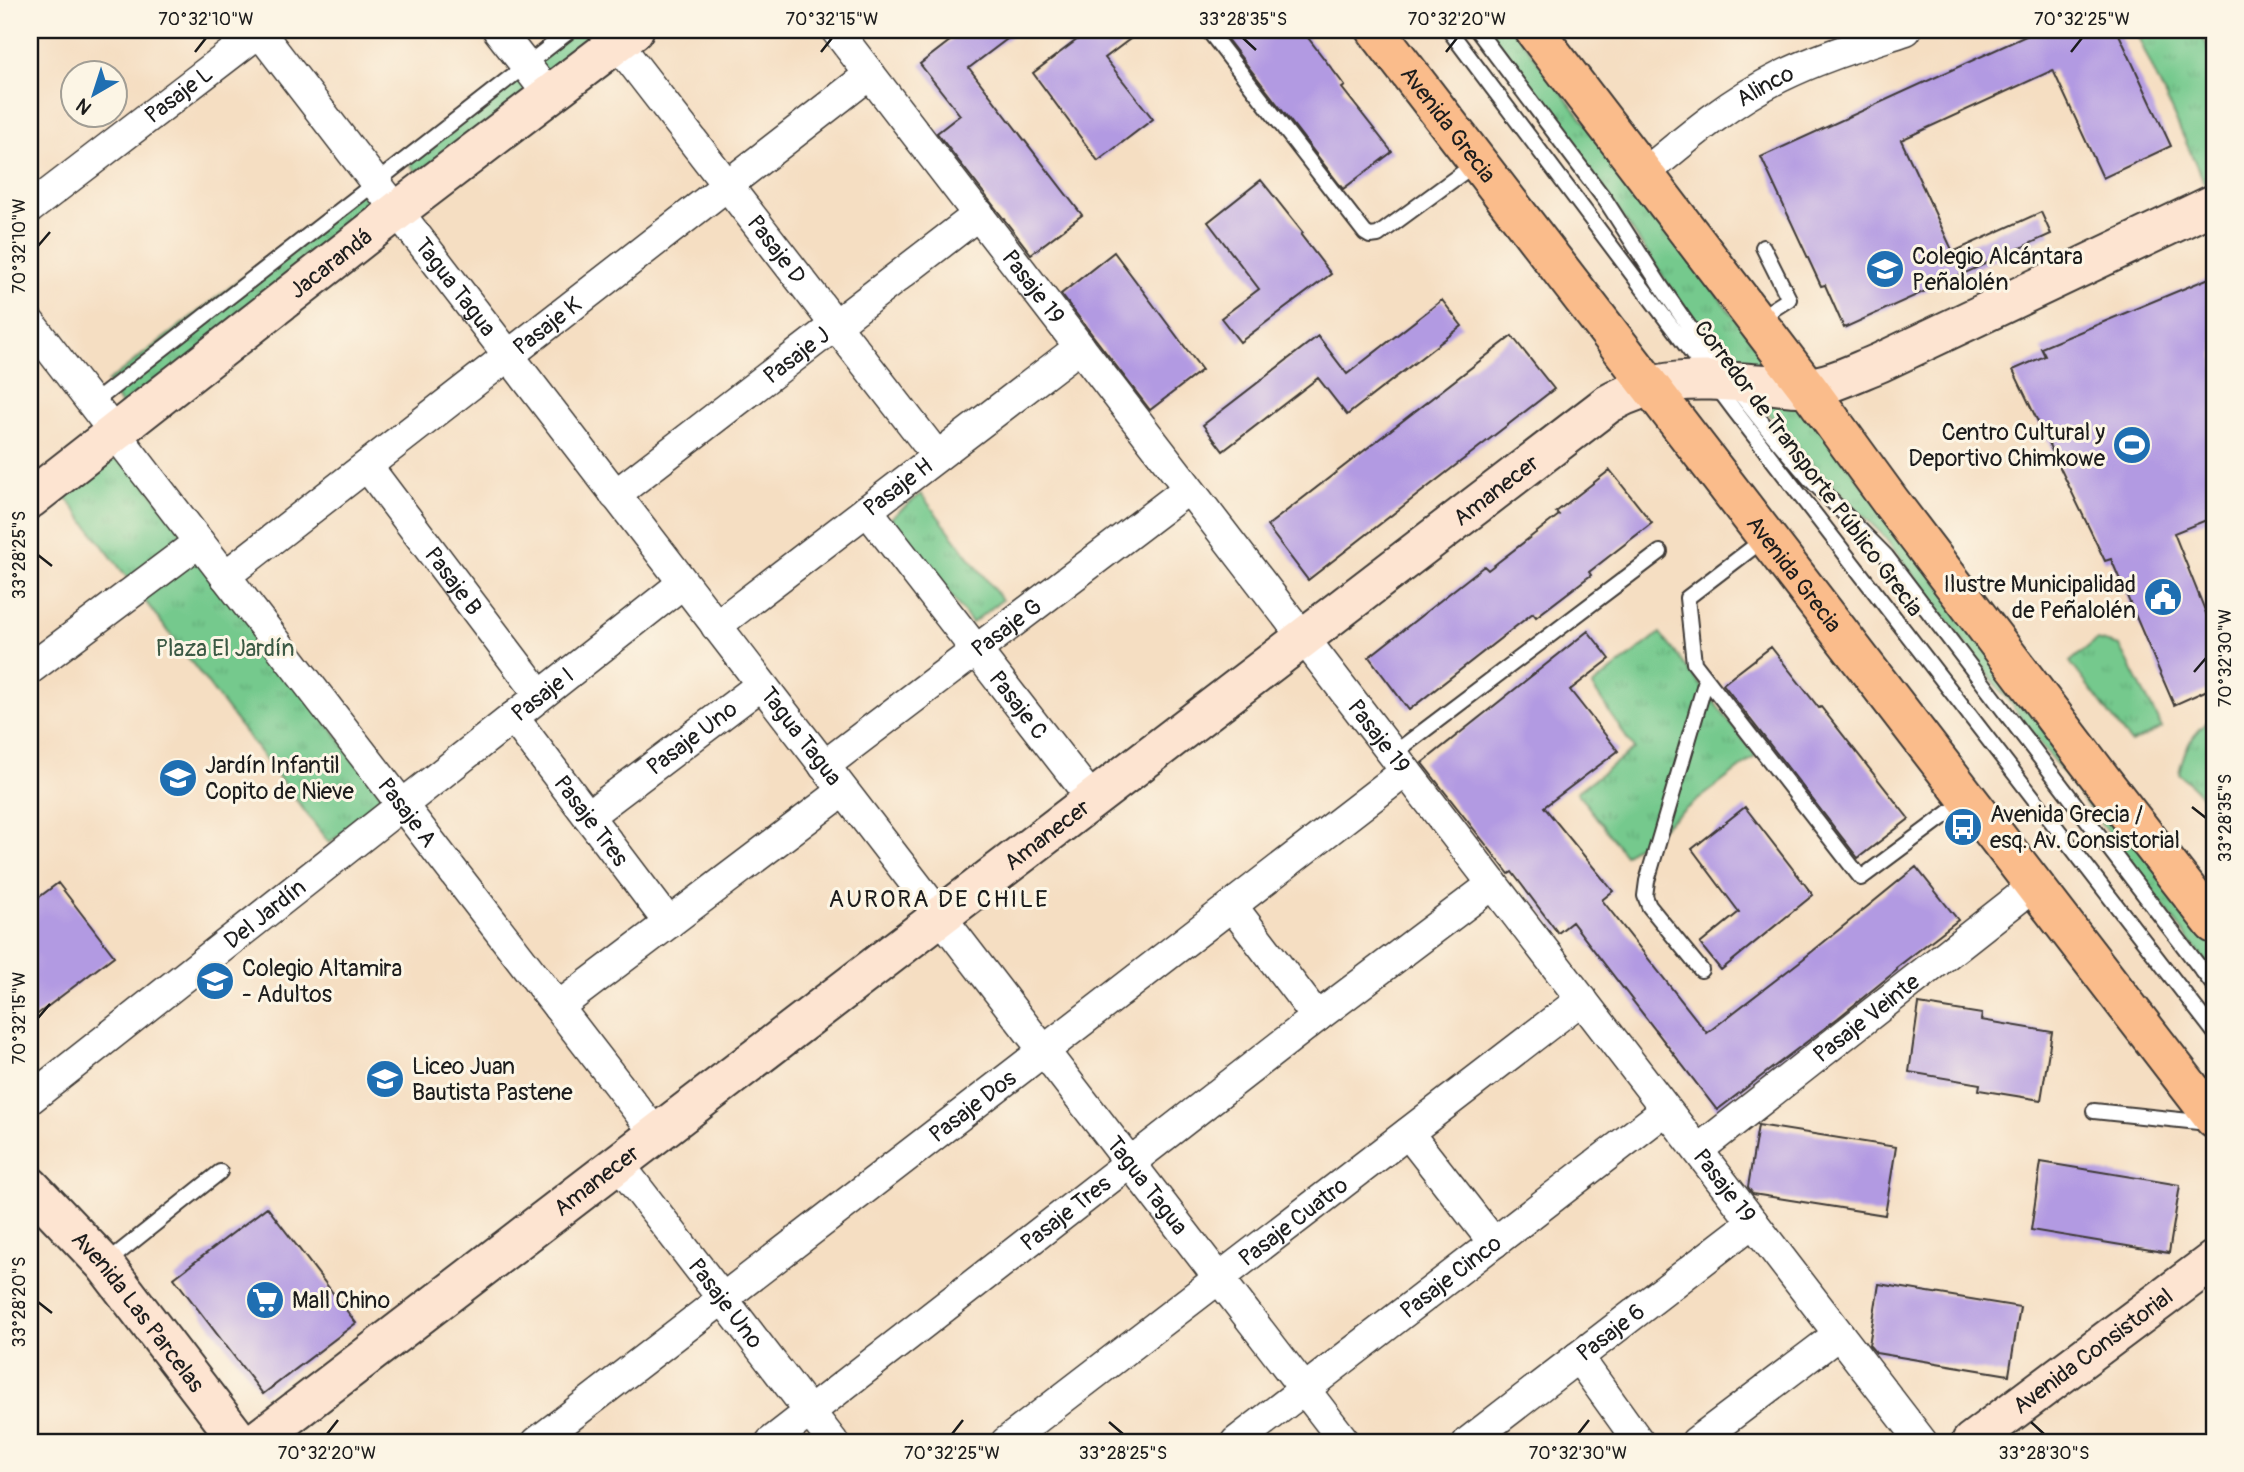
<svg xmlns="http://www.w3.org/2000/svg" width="2244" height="1472" viewBox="0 0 2244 1472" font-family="Pangolin,sans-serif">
	<defs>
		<pattern id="grass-tufts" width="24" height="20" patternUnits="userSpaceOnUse" patternTransform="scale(1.75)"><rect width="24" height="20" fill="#74c98d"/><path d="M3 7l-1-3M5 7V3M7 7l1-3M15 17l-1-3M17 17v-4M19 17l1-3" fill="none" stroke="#64ac79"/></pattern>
	</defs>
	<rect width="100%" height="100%" fill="#fcf5e5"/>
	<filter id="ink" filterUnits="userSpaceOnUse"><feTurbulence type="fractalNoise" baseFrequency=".0143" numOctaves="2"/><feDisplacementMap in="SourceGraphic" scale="14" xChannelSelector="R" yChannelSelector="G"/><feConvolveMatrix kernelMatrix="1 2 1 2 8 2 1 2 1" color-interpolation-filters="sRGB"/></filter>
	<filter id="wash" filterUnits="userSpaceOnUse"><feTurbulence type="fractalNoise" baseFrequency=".00686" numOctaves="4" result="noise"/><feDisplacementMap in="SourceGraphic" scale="28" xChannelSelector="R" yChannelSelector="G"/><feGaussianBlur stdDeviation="1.57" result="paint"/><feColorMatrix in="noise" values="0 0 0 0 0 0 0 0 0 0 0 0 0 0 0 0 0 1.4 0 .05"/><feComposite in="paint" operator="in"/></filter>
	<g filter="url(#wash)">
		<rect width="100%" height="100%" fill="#f5dec2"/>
		<!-- grass -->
		<path fill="url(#grass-tufts)" stroke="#487254" stroke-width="2" d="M567 30H608L549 75 534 56Z
			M1484 30H1514L2214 943V973L1882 534 1816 469 1708 343 1602 186Z
			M2135 30H2200L2214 61V188L2208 191Z
			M515 72 529 92 417 173 406 159Z
			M358 189 379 212 124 410 107 382Z
			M122 453 386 800 329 843 65 496Z
			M921 494 1002 600 972 623 891 518Z
			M1660 633 1756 756 1625 855 1577 792 1634 749 1592 686Z
			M2096 640 2120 646 2162 728 2131 743 2070 662Z
			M2214 716V808L2179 773C2185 745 2192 735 2214 716Z"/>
		<g id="blocks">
			<!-- building -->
			<path fill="#b29ae2" d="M964 30H1019L969 68 1082 215 1031 254 937 133 960 115 920 64Z
				M1090 30H1142L1105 58 1153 119 1098 161 1033 73Z
				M1220 30H1302L1345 86 1342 88 1392 152 1343 189Z
				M2039 30H2117L2171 146 2103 178 2053 70 1901 140 1953 252 2041 212 2051 234 1844 328 1825 285 1821 286 1761 157Z
				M1261 180 1303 233 1301 235 1331 274 1240 342 1221 318 1259 289 1208 222Z
				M1114 252 1202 370 1150 410 1061 294Z
				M2214 276V517L2174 533 2214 633V687L2174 705 2111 559 2105 561 2013 370 2045 356 2041 348Z
				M1442 300 1462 326 1347 415 1318 378 1223 451 1203 425 1318 336 1347 374Z
				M1512 336 1554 389 1308 580 1267 526Z
				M1610 470 1652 523 1589 572 1591 575 1536 617 1533 613 1409 710 1369 657 1484 566 1488 570 1559 515 1556 512Z
				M1588 631 1610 659 1570 690 1618 751 1544 807 1613 891 1602 900 1707 1033 1803 959 1916 867 1958 920 1896 968 1897 970 1838 1018 1717 1110 1572 922 1558 933 1512 872 1509 874 1422 763Z
				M1771 647 1819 708 1821 707 1909 819 1858 858 1723 684Z
				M1745 807 1813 895 1721 970 1700 944 1739 912 1692 849Z
				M58 883 114 956 30 1020V904Z
				M1919 1004 1982 1014 1981 1020 2052 1032 2041 1100 1979 1090 1980 1084 1909 1072Z
				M1758 1125 1896 1147 1885 1215 1753 1194 1748 1187Z
				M2041 1162 2180 1185 2169 1253 2031 1230Z
				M267 1207 356 1323 263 1394 174 1278Z
				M1879 1284 2020 1307 2009 1375 1876 1353 1869 1345Z"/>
		</g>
	</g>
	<g filter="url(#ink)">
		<use href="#blocks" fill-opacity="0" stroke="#3d3935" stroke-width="2"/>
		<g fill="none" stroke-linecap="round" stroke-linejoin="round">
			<defs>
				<path id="lane" d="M1208 30 1365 233 1370 236 1378 235 1476 163
					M1449 30 1735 411 2214 1032
					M1477 30 1606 201 1662 288 1706 351 1765 426 1809 478 1886 556 2214 986
					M1756 320 1789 299 1763 247
					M92 404 571 30
					M1764 539 1687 598 1694 663 1861 878 1967 799
					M1393 754 1660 552
					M1701 970 1649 906 1645 896 1647 881 1706 680
					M2094 1111 2208 1123
					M106 1263 220 1172"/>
				<g id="street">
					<path id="s1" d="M258 30 1345 1442"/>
					<path d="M498 30 549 95"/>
					<path id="s2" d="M836 30 1922 1442"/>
					<path id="s3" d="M617 43 937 456"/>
					<path id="s4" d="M1644 174C1687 138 1729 102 1780 77 1820 57 1864 44 1906 30"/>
					<path id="s5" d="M30 208 262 30"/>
					<path id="s6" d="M30 323 656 1134"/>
					<path id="s7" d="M367 466 540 695"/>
					<path id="s8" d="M615 495 979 214"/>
					<path id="s9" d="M867 510 1092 799"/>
					<path id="s10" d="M225 576 870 74"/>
					<path id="s11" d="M716 626 1080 347"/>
					<path d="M30 669 199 542"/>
					<path id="s12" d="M513 717 669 923"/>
					<path id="s13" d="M824 766 1188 489"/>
					<path id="s14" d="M588 816 761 685"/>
					<path d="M1232 906 1317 1017"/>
					<path d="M558 1007 843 791"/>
					<path id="s15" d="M30 1099 683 583"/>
					<path d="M1408 1133 1494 1243"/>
					<path id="s16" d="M1698 1150 2035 885"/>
					<path id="s17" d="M618 1163 833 1442"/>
					<path d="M1578 1357 1639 1442"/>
					<path id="s18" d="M537 1442 1406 771"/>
					<path id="s19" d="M771 1442 1317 1017 1493 884"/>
					<path id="s20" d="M1006 1442 1582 999"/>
					<path id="s21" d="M1236 1442 1666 1110"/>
					<path id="s22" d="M1468 1442 1753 1222"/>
					<path d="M1696 1442 1839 1334"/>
				</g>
				<g id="secondary">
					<path id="s23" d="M30 499 397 211 634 30"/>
					<path id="s24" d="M30 1186 104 1264 240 1442"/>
					<path id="s25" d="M255 1442 1608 404C1663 373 1704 380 1765 384 1778 385 1794 388 1807 387 1832 385 1856 372 1879 363L2214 204"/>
					<path id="s26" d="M1971 1442 2214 1260"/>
				</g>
				<g id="primary">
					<path id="s27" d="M1376 30 2214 1119"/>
					<path d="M1534 30 1807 387 1890 501 2108 788 2214 924"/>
				</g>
			</defs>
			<!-- lane casing -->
			<use href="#lane" stroke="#3d3935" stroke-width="18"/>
			<!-- street casing -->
			<use href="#street" stroke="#3d3935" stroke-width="33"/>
			<!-- secondary casing -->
			<use href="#secondary" stroke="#3d3935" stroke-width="42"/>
			<!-- primary casing -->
			<use href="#primary" stroke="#3d3935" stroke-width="42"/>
			<!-- lane -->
			<use href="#lane" stroke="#fff" stroke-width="14"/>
			<!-- street -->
			<use href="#street" stroke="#fff" stroke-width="30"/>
			<!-- secondary -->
			<use href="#secondary" stroke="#fde4d1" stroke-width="38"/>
			<!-- primary -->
			<use href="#primary" stroke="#fabc8b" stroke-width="38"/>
		</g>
	</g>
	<!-- ticks -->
	<path fill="none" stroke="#1c1c1c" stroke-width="2.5" d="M1243 38 1256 50M195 52 206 38M821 52 832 38M1446 52 1457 38M2071 52 2082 38M38 246 50 232M38 555 52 566M2194 672 2206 658M2192 807 2206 818M38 1018 50 1004M38 1302 52 1313M1109 1422 1123 1434M2031 1422 2044 1434M327 1434 338 1420M952 1434 963 1420M1578 1434 1589 1420"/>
	<!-- icons -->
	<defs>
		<symbol id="school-disc" viewBox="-11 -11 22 22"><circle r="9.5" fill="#1f6fb2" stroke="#fcf5e5"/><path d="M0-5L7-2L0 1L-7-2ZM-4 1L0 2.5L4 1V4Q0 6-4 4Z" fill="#fff"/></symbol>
		<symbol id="stadium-disc" viewBox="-11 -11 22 22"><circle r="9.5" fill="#1f6fb2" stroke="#fcf5e5"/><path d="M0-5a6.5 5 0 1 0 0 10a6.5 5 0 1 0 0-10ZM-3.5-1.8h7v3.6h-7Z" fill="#fff"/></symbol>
		<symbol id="civic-disc" viewBox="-11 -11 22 22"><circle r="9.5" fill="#1f6fb2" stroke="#fcf5e5"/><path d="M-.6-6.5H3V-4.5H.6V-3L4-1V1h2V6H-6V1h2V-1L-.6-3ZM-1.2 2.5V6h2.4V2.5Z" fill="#fff"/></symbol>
		<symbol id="bus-disc" viewBox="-11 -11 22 22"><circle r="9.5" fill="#1f6fb2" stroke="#fcf5e5"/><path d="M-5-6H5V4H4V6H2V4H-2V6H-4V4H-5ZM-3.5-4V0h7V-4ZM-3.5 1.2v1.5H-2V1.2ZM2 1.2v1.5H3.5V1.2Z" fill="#fff"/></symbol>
		<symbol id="supermarket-disc" viewBox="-11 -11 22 22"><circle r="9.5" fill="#1f6fb2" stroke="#fcf5e5"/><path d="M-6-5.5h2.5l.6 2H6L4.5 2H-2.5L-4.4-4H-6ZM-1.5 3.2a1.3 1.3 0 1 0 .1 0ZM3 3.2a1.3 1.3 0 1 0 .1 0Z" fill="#fff"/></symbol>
	</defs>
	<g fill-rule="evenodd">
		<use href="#school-disc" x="1863" y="247" width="44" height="44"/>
		<use href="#stadium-disc" x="2110" y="423" width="44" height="44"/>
		<use href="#civic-disc" x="2141" y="575" width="44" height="44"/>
		<use href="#school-disc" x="156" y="756" width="44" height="44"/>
		<use href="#bus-disc" x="1941" y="805" width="44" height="44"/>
		<use href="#school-disc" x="193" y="959" width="44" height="44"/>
		<use href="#school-disc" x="363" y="1057" width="44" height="44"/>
		<use href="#supermarket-disc" x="243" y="1278" width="44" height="44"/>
	</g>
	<g text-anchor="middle" stroke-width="6" stroke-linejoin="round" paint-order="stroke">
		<!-- street labels -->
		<g font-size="23" fill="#1c1c1c" stroke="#fcf5e5">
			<text dy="8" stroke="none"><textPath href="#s4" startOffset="150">Alinco</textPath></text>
			<text dy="8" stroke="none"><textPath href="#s5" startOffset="187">Pasaje L</textPath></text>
			<text dy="8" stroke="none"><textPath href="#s27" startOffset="119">Avenida Grecia</textPath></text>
			<text dy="8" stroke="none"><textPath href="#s3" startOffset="261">Pasaje D</textPath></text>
			<text dy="8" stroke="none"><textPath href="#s23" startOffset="382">Jacarandá</textPath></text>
			<text dy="8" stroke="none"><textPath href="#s2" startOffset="324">Pasaje 19</textPath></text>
			<text dy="8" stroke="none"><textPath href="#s1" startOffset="324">Tagua Tagua</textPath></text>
			<text dy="8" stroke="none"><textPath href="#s10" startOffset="408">Pasaje K</textPath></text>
			<text dy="8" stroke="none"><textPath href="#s8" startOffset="229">Pasaje J</textPath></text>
			<text transform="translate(1809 468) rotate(53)" y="8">Corredor de Transporte Público Grecia</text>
			<text dy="8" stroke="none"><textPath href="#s11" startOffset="229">Pasaje H</textPath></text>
			<text dy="8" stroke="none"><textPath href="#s25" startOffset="1564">Amanecer</textPath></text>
			<text dy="8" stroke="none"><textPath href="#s27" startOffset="686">Avenida Grecia</textPath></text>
			<text dy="8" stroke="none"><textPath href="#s7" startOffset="144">Pasaje B</textPath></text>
			<text dy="8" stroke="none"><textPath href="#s13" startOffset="229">Pasaje G</textPath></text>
			<text dy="8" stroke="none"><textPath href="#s15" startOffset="653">Pasaje I</textPath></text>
			<text dy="8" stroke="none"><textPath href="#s9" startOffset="247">Pasaje C</textPath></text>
			<text dy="8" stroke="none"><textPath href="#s1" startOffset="891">Tagua Tagua</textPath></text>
			<text dy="8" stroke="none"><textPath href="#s2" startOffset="891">Pasaje 19</textPath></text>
			<text dy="8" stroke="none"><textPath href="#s14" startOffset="130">Pasaje Uno</textPath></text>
			<text dy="8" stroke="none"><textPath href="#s6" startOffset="618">Pasaje A</textPath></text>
			<text dy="8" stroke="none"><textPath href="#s12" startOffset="130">Pasaje Tres</textPath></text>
			<text dy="8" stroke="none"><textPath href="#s25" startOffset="998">Amanecer</textPath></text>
			<text dy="8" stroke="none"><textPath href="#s15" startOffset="299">Del Jardín</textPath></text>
			<text dy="8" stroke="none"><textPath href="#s16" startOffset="214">Pasaje Veinte</textPath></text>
			<text dy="8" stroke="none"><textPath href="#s18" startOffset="550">Pasaje Dos</textPath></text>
			<text dy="8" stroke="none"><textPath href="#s25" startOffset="430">Amanecer</textPath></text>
			<text dy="8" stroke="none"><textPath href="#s2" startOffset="1458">Pasaje 19</textPath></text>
			<text dy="8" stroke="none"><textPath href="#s1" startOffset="1458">Tagua Tagua</textPath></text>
			<text dy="8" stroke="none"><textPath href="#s19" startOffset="373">Pasaje Tres</textPath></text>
			<text dy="8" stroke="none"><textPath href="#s20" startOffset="362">Pasaje Cuatro</textPath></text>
			<text dy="8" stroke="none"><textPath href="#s21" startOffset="271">Pasaje Cinco</textPath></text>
			<text dy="8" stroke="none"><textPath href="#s17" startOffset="177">Pasaje Uno</textPath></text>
			<text dy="8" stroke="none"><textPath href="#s24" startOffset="166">Avenida Las Parcelas</textPath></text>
			<text dy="8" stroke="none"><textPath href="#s22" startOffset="180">Pasaje 6</textPath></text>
			<text dy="8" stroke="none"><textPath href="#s26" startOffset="152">Avenida Consistorial</textPath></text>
		</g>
		<!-- poi labels -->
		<g font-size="23" fill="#1c1c1c" stroke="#fcf5e5" text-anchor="start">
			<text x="1912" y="264">Colegio Alcántara<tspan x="1912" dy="26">Peñalolén</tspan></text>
			<text x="2105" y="440" text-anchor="end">Centro Cultural y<tspan x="2105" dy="26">Deportivo Chimkowe</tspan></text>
			<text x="2136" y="592" text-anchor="end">Ilustre Municipalidad<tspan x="2136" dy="26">de Peñalolén</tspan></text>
			<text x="205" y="773">Jardín Infantil<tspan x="205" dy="26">Copito de Nieve</tspan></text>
			<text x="1990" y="822">Avenida Grecia /<tspan x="1990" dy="26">esq. Av. Consistorial</tspan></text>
			<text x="242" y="976">Colegio Altamira<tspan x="242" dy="26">- Adultos</tspan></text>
			<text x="412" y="1074">Liceo Juan<tspan x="412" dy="26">Bautista Pastene</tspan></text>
			<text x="292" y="1308">Mall Chino</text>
		</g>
		<!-- park labels -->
		<g font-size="23" fill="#3b5944" stroke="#fcf5e5">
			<text x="225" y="656">Plaza El Jardín</text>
		</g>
		<!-- neighbourhood labels -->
		<g font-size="24" letter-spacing="2" fill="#1c1c1c" stroke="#fcf5e5">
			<text x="939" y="907">AURORA DE CHILE</text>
		</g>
	</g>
	<!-- margin -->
	<rect width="2244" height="1472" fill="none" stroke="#fcf5e5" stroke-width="77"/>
	<!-- north arrow -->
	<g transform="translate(94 94) rotate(219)"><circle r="33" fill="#fcf5e5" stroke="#a29e95" stroke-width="2"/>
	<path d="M0-5L12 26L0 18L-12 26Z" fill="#1f6fb2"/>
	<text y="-10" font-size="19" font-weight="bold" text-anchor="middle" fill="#1c1c1c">N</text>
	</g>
	<rect x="38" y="38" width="2168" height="1396" fill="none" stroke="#1c1c1c" stroke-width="2.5"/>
	<g font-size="18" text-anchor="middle" fill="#1c1c1c">
		<text x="206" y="25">70°32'10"W</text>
		<text x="832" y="25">70°32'15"W</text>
		<text x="1243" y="25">33°28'35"S</text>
		<text x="1457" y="25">70°32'20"W</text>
		<text x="2082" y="25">70°32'25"W</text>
		<text transform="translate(19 246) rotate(-90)" y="6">70°32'10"W</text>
		<text transform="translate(19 555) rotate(-90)" y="6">33°28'25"S</text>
		<text transform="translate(2225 658) rotate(-90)" y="6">70°32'30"W</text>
		<text transform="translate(2225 818) rotate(-90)" y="6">33°28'35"S</text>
		<text transform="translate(19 1018) rotate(-90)" y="6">70°32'15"W</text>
		<text transform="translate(19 1302) rotate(-90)" y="6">33°28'20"S</text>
		<text x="327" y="1459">70°32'20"W</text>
		<text x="952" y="1459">70°32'25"W</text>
		<text x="1123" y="1459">33°28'25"S</text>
		<text x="1578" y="1459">70°32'30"W</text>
		<text x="2044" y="1459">33°28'30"S</text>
	</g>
</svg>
